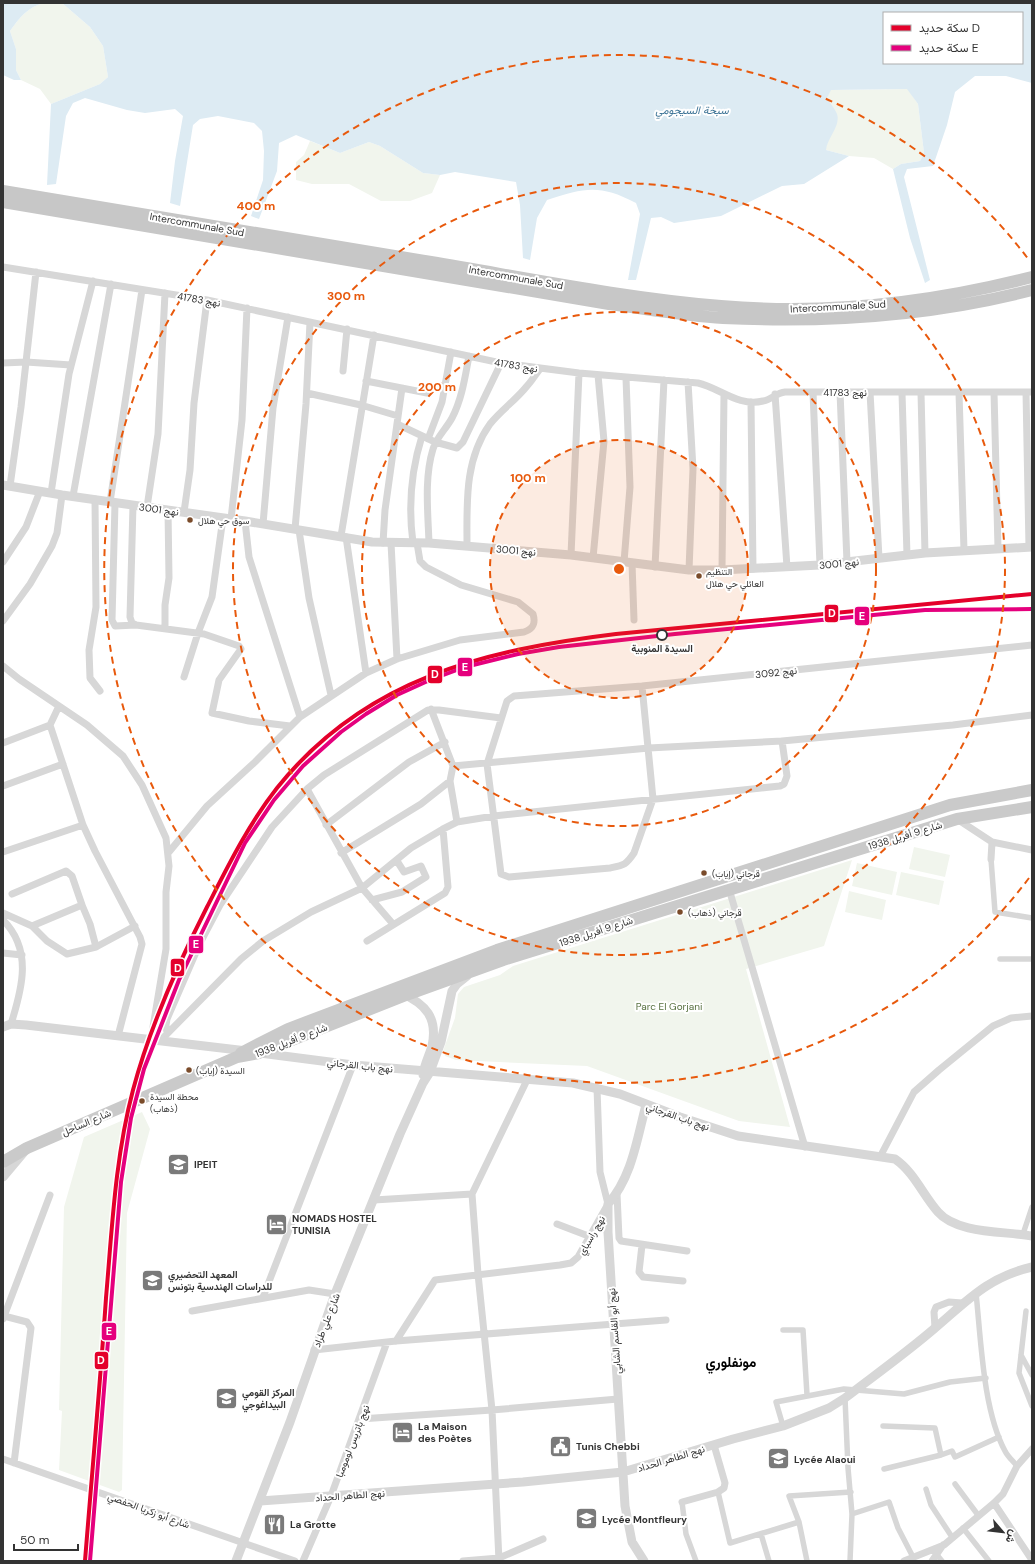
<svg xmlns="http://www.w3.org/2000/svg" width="1035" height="1564" viewBox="0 0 1035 1564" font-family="'DM Sans',Vazirmatn,sans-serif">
	<rect width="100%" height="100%" fill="#fff"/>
	<!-- green -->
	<path fill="#f1f5ed" d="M44 3H62L90 27 103 46 108 77 100 84 51 104 40 89 21 80 16 70V49L10 31C20 17 28 7 44 3Z
		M908 89 918 104 924 153 920 161 901 164 893 169 874 158 849 156 826 150V142L836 126 827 98 830 90Z
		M310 141 340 153 369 142 380 146 423 173 440 175 432 193 410 201H381L349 184H312L296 180V162L304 155Z
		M914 847 950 855 945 877 909 869Z
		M852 860 824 946 746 969 790 1127 739 1121 587 1066 456 1060 445 1056 443 1051 455 1018 458 994 464 987 500 975 513 966Z
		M857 863 897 872 892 895 852 886Z
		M901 872 944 881 939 905 896 895Z
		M849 891 886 900 882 920 845 912Z
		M142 1112 150 1129 127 1213 122 1490 119 1492 59 1470 62 1411 59 1410 64 1207 84 1137Z"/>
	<!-- water -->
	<path fill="#ddebf3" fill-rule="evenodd" d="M3 3H44C28 7 20 17 10 31L16 49V70L21 80H14L3 75Z
		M62 3H1032V83L1006 76H975L955 92 947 125 933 166 907 169 904 177 930 280 925 283 910 238 893 169 901 164 920 161 924 153 918 104 907 89 831 90 827 98C830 103 835 109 837 114 841 126 827 138 826 150L849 156 804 184 782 186 721 216 674 223 661 217 651 218 636 280H628L640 214 636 203C599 184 585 188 547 200L537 218 530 260 523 258 520 205 516 182 455 172 440 175 423 173 380 146 369 142 340 153 296 135 279 143 277 171 259 219 251 216 263 180 264 151 262 131 254 123 218 116 200 119 193 125 180 206 170 203 175 161 183 116 175 109 145 113 127 110 85 98 73 103 66 116 56 184 47 185 51 104 100 84 108 77 103 46 90 27ZM884 13H1022V63H884Z"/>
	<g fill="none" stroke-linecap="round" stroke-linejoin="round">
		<!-- pedestrian -->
		<path stroke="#d7d7d7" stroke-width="5.5" d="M991 859 995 912 1032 918
			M1000 959H1032
			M1023 1234 1032 1207
			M976 1293C981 1340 983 1410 1005 1451 1008 1457 1013 1461 1017 1466
			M1026 1311 1019 1373 1032 1406
			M783 1330H803L807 1395
			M1021 1355 1032 1375
			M845 1398 848 1468 852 1514 850 1561
			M783 1426 776 1402 844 1389 904 1394 950 1382 986 1378
			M883 1426 935 1428 941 1455 952 1451 955 1457 999 1437
			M884 1469 941 1455
			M955 1484 978 1515
			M926 1489 931 1505 952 1537
			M718 1492 730 1543 799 1522 789 1496 851 1492
			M682 1502 686 1534 696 1561
			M852 1514 889 1502 898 1528 913 1557
			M799 1522 807 1561
			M963 1528 989 1561
			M761 1534 769 1561
			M937 1555 942 1561"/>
		<!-- minor -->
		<path stroke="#d7d7d7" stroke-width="7" d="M3 267 207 300 501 363 579 373 698 383C720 388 738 407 763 401 771 400 776 393 785 392H1032
			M3 363 26 362 71 365
			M343 371 347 329
			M366 381 427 393
			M688 382 693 469 689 570
			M813 392 820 565
			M840 392 847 562
			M870 392 879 558
			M994 392 998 548
			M1026 392 1029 547
			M307 393 361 405 398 416
			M902 393 907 555
			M921 393 925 553
			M959 393 964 550
			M775 394 787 567
			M751 402 753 569
			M397 424 435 442 457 448 463 442 501 363
			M428 439 442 402 451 352
			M10 486 21 407 36 272
			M51 493 69 374 93 281
			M73 496 111 284
			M95 499 96 607 89 650 90 678 100 691
			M110 502 142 290
			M115 503 112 620 115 626 136 625
			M133 505 130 617 132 623 136 625 204 634 239 646 241 649 219 680 212 713 249 721 290 726
			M147 507 158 434 165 293
			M184 512 190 470 194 403 207 300
			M231 519 242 420 247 308
			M245 521 249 557 300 717
			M263 524 273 408 288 317
			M295 529 306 404 310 322
			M299 530 309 598 331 695
			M341 536 374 335
			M346 537 366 673
			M383 543 385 510 402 388
			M391 543 397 659
			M413 543C408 506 411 471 422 436
			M429 543C428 513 424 478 433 449 436 438 446 429 452 418 462 399 465 377 469 356
			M467 546C467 504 464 460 490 424 501 410 516 400 527 386 532 381 535 375 540 369
			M571 555 579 373
			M593 558 604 441 598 375
			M3 562 26 527 40 491
			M624 562 630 487 626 378
			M632 563 634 620
			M655 567 664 380
			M722 570 724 394
			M3 621 30 584 52 546 57 533 62 495
			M165 628V605L169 578 168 510
			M3 666 19 679 87 725 123 756 142 785 166 838 169 866 166 892V949L151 1039
			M184 677 198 633 212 597 223 518
			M642 686 653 799 634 853C626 865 624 865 610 868L509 877 501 874 487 764 507 701 514 696 642 686 1032 645
			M431 709 453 766 450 781 457 822
			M50 725 83 825 95 851 140 937 142 944 118 1036
			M3 743 50 725 59 706
			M453 766 649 748 782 741 953 725 1032 715
			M3 786 63 764
			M307 789 362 888 393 924
			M957 819 992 842 991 859
			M326 825 409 762 445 742
			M992 842 1032 850
			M3 852 83 825
			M169 852 207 806 255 762 300 717 366 673 397 659 460 640 524 632C533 629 536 624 533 614L518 602 461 585 426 567 420 561 417 543
			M341 853 421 804 450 781
			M729 889 805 1147
			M12 894 66 871 72 876 82 905
			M372 900 402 892 426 877 421 866 404 872 397 861
			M3 913 32 926 47 941 67 954 96 947 135 926
			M3 920C33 950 22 989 11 1024
			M32 926 82 905 90 924 96 947
			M367 941 445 893 448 887 443 829
			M3 953 22 955
			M167 1033 166 1025 167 1019 200 943 220 905 272 827 307 789 324 775 428 710H439L501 718
			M160 1041 241 959 263 941 311 912 362 888 411 848 443 829 457 822 494 816 780 786 784 784 787 776 782 741
			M881 1155 914 1092 939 1070 993 1026 1011 1018 1032 1016
			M617 1194 619 1238 621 1241 687 1251
			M374 1200 472 1194
			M557 1224 591 1237
			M642 1245 639 1272 643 1277 683 1281
			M263 1297 353 1065
			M192 1311 309 1290 335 1294
			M4 1316 27 1322 31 1328 14 1463
			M3 1319 50 1195
			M935 1328 934 1312 936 1307 949 1302 962 1303
			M396 1341 435 1280 560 1265 571 1263 578 1257 608 1204 600 1172 597 1088
			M314 1350 396 1341 666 1320
			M360 1419 492 1410 618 1399
			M3 1459 295 1561
			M682 1502 718 1492 724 1488 725 1483 714 1445
			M994 1503 1032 1560
			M303 1561 331 1496 387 1342
			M463 1561 499 1558 543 1539
			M499 1561 492 1410 478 1274 472 1194 528 1078
			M904 1561 944 1545 994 1503 1003 1494 1017 1466 1032 1449
			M932 1561 943 1545"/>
		<!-- tertiary -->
		<path stroke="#d7d7d7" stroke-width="9" d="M3 485 62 495 245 521 372 542 429 543 571 555 689 570H722L820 565 925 553 1032 547
			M401 993C426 1004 438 1018 432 1046 429 1056 424 1065 423 1075
			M3 1027 11 1024 26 1025 247 1051
			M260 1053 353 1065 573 1083 620 1094 680 1117 738 1136 895 1159C914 1172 923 1195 938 1212 957 1234 1005 1231 1032 1236
			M3 1177 24 1152
			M260 1501 523 1482 623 1472 733 1439 783 1426 829 1408 845 1398C875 1375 906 1353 935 1328 967 1301 988 1277 1032 1267
			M236 1561 290 1422 335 1294 400 1134 423 1083 430 1072 441 1042 452 991 457 984 467 976
			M644 1561 632 1542 625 1506 608 1232V1204C632 1177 637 1139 646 1105"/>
		<!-- primary -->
		<path stroke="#cacaca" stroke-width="12" d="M241 1053 288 1029 497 950 950 805 1032 790
			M3 1162 27 1148 237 1057 259 1053 406 995 503 960 957 819 1032 807"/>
		<!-- trunk -->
		<path stroke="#c7c7c7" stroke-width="12" d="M3 191C146 215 289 239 431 262 527 278 624 298 721 306 825 315 931 303 1032 277
			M3 202 609 304C647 309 685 316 723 318 826 323 931 316 1032 290"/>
		<defs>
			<path id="rail" d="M88 1561 89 1503"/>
		</defs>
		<!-- rail casing -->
		<use href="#rail" stroke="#bebebe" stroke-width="4"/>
		<!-- rail -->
		<use href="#rail" stroke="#fff" stroke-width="2.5" stroke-dasharray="8" stroke-linecap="butt"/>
		<defs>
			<path id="rail-1" d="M85 1561C92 1473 100 1386 106 1298 112 1229 115 1158 133 1090 150 1026 177 966 207 907 228 866 248 825 277 788 364 679 484 650 616 634L1032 594"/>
			<path id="rail-2" d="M90 1561 121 1182 131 1118 144 1069 179 980 245 843 274 800 303 766 341 732 366 714 397 695 430 680 465 667 518 654 559 647 675 634 925 610 1032 609"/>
		</defs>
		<!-- rail-1 casing -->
		<use href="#rail-1" stroke="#fff" stroke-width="7"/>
		<!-- rail-2 casing -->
		<use href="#rail-2" stroke="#fff" stroke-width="7"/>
		<!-- rail-1 -->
		<use href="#rail-1" stroke="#e4002b" stroke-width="4"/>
		<!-- rail-2 -->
		<use href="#rail-2" stroke="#e5007d" stroke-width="4"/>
	</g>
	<!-- distance rings -->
	<circle cx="619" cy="569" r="129" fill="#e8590c" fill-opacity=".12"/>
	<g fill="none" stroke="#e8590c" stroke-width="2" stroke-dasharray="7 5">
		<circle cx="619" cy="569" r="129"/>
		<circle cx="619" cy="569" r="257"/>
		<circle cx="619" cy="569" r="386"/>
		<path d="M1029 878A514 514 0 1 1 1029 260"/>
	</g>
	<!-- icons -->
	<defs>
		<symbol id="university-square" viewBox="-11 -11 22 22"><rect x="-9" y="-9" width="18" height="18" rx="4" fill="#7a7a7a" stroke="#fff"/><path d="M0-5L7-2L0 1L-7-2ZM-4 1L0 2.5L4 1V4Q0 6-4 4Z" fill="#fff"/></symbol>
		<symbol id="hotel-square" viewBox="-11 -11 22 22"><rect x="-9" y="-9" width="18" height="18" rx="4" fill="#7a7a7a" stroke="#fff"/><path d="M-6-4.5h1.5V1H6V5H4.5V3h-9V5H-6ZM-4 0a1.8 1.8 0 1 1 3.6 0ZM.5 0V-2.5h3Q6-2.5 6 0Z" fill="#fff"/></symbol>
		<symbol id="civic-square" viewBox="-11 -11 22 22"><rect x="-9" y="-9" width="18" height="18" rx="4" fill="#7a7a7a" stroke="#fff"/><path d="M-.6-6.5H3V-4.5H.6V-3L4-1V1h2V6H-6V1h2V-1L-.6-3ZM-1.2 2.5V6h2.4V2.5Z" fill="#fff"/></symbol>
		<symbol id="school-square" viewBox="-11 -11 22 22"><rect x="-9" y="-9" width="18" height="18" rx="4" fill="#7a7a7a" stroke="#fff"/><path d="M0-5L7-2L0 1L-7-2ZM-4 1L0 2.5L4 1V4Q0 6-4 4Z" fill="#fff"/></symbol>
		<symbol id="restaurant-square" viewBox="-11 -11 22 22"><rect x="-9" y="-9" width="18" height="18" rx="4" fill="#7a7a7a" stroke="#fff"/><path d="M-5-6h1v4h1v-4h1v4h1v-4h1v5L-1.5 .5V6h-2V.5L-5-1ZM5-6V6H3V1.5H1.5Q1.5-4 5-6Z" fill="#fff"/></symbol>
	</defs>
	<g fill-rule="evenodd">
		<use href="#university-square" x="166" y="1152" width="25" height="25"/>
		<use href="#hotel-square" x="264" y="1212" width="25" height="25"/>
		<use href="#university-square" x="140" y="1268" width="25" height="25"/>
		<use href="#university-square" x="214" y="1386" width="25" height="25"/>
		<use href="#hotel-square" x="390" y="1420" width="25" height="25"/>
		<use href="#civic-square" x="548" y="1434" width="25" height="25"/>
		<use href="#school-square" x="766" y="1446" width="25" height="25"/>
		<use href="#school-square" x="574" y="1506" width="25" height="25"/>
		<use href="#restaurant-square" x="262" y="1512" width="25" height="25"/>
	</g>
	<!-- markers -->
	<g fill="#7a4b2a" stroke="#fff" stroke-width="1.5">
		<circle cx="190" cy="520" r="3.5"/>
		<circle cx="699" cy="576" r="3.5"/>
		<circle cx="704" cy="873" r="3.5"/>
		<circle cx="680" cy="912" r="3.5"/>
		<circle cx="189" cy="1070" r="3.5"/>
		<circle cx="142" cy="1101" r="3.5"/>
	</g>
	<circle fill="#fff" stroke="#333" stroke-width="2" cx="662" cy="635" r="5"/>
	<g text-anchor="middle" stroke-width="4" stroke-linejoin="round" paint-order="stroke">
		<!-- bus labels -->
		<g font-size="9" fill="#333" stroke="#fff" text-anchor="start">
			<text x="198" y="524">سوق حي هلال</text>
			<text x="706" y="575">التنظيم<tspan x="706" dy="12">العائلي حي هلال</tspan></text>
			<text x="712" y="877">قرجاني (إياب)</text>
			<text x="688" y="916">قرجاني (ذهاب)</text>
			<text x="196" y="1074">السيدة (إياب)</text>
			<text x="150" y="1100">محطة السيدة<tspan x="150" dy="12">(ذهاب)</tspan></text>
		</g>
		<!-- street labels -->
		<g font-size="10" fill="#333" stroke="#fff">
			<text transform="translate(197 224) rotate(10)" y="4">Intercommunale Sud</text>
			<text transform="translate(516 277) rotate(10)" y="4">Intercommunale Sud</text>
			<text transform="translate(199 299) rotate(10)" y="4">نهج 41783</text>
			<text transform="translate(838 306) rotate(-3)" y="4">Intercommunale Sud</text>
			<text transform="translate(516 365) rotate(9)" y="4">نهج 41783</text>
			<text x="845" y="396">نهج 41783</text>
			<text transform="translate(159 509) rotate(8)" y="4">نهج 3001</text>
			<text transform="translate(516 550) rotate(5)" y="4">نهج 3001</text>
			<text transform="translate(839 563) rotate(-6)" y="4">نهج 3001</text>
			<text transform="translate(776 672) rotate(-6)" y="4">نهج 3092</text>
			<text transform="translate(905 835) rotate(-17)" y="4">شارع 9 أفريل 1938</text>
			<text transform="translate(596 931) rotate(-18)" y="4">شارع 9 أفريل 1938</text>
			<text transform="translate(291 1040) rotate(-21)" y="4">شارع 9 أفريل 1938</text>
			<text transform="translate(360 1065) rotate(6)" y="4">نهج باب القرجاني</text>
			<text transform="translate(678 1116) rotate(19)" y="4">نهج باب القرجاني</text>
			<text transform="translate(86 1122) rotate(-23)" y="4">شارع الساحل</text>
			<text transform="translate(591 1235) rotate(-60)" y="4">نهج راسباي</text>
			<text transform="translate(326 1320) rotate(-69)" y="4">شارع علي طراد</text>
			<text transform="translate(614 1331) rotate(-94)" y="4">نهج أبو القاسم الشابي</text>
			<text transform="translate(352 1441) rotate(-69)" y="4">نهج باتريس لومومبا</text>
			<text transform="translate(671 1458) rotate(-17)" y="4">نهج الطاهر الحداد</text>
			<text transform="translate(350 1495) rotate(-4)" y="4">نهج الطاهر الحداد</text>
			<text transform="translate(149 1510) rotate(20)" y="4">شارع أبو زكريا الحفصي</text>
		</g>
		<!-- stop labels -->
		<g font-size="10" font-weight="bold" fill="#333" stroke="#fff">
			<text x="662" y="652">السيدة المنوبية</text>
		</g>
		<!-- park labels -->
		<g font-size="10" fill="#56703f" stroke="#fff">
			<text x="669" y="1010">Parc El Gorjani</text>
		</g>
		<!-- poi labels -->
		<g font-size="10" font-weight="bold" fill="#333" stroke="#fff" text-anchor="start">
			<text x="194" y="1168">IPEIT</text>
			<text x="292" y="1222">NOMADS HOSTEL<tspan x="292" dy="12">TUNISIA</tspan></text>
			<text x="168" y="1278">المعهد التحضيري<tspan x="168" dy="12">للدراسات الهندسية بتونس</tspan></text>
			<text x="242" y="1396">المركز القومي<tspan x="242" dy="12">البيداغوجي</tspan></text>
			<text x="418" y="1430">La Maison<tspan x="418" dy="12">des Poètes</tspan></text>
			<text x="576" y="1450">Tunis Chebbi</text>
			<text x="794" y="1463">Lycée Alaoui</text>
			<text x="602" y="1523">Lycée Montfleury</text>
			<text x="290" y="1528">La Grotte</text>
		</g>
		<!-- water labels -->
		<g font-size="11" font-style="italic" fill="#3f7597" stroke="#fff">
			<text x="692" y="114">سبخة السيجومي</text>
		</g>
		<!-- district labels -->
		<g font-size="14" font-weight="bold" fill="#000" stroke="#fff">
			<text x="731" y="1367">مونفلوري</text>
		</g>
	</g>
	<circle cx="619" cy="569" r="6" fill="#e8590c" stroke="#fff" stroke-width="2"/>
	<g font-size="12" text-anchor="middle" font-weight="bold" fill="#e8590c" stroke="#fff" stroke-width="4" stroke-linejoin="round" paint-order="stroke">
		<text x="256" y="210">400 m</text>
		<text x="346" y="300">300 m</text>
		<text x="437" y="391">200 m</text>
		<text x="528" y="482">100 m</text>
	</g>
	<g stroke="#fff" stroke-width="1.5">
		<rect x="824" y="604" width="15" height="19" rx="4" fill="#e4002b"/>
		<rect x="854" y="606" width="16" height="20" rx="4" fill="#e5007d"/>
		<rect x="457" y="657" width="16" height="20" rx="4" fill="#e5007d"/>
		<rect x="427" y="665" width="16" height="19" rx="4" fill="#e4002b"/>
		<rect x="188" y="935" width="16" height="19" rx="4" fill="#e5007d"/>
		<rect x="170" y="958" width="15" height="19" rx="4" fill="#e4002b"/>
		<rect x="101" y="1322" width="16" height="19" rx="4" fill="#e5007d"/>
		<rect x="94" y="1351" width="15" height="19" rx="4" fill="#e4002b"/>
	</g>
	<g font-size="11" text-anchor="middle" font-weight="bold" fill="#fff">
		<text x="832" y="617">D</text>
		<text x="862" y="620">E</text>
		<text x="465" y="671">E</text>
		<text x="435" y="678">D</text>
		<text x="196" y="948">E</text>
		<text x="178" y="972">D</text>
		<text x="109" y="1335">E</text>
		<text x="101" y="1364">D</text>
	</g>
	<!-- border -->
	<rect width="1035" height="1564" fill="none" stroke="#333333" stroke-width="8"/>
	<!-- legend -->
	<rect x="883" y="12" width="140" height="52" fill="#ffffff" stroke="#adadad"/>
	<rect x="891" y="25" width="20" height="6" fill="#e4002b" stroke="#adadad"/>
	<text x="919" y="32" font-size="12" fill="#333333">سكة حديد D</text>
	<rect x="891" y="45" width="20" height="6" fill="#e5007d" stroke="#adadad"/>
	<text x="919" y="52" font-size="12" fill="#333333">سكة حديد E</text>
	<!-- north arrow -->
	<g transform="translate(1003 1532) rotate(118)" stroke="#ffffff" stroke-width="3" paint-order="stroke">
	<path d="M0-3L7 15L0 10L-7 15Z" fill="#333333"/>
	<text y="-6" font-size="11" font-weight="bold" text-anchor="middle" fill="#333333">ش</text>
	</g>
	<!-- scale -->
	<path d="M14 1544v6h64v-6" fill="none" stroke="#333333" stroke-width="2"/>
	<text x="20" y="1544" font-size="12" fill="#333333" stroke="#ffffff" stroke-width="3" paint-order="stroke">50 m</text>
</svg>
